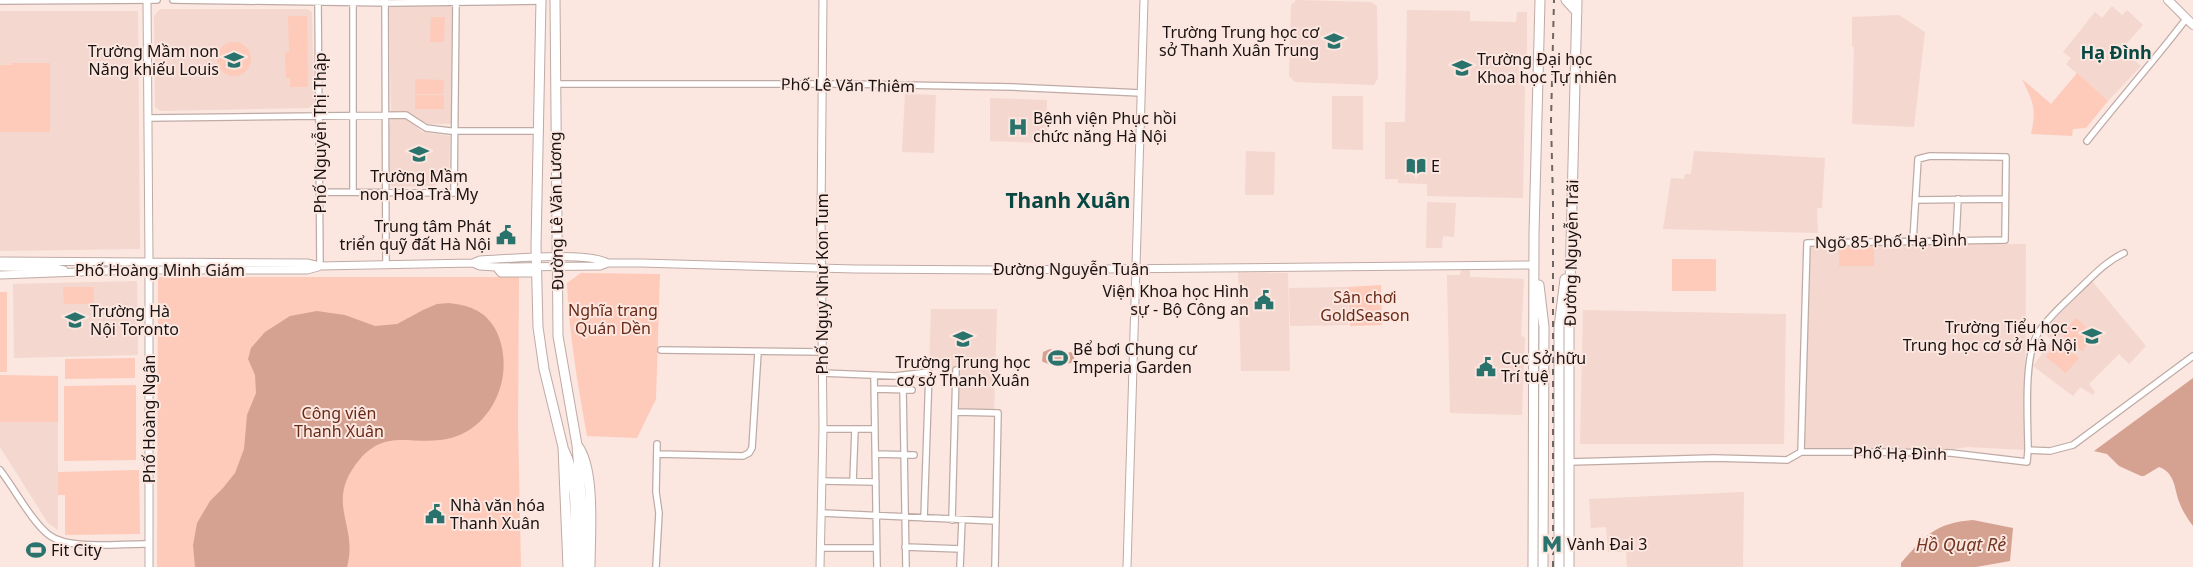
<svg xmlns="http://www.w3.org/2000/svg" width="2193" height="567" viewBox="0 0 2193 567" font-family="'Noto Sans',sans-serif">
	<rect width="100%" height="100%" fill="#fbe6e0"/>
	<!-- built -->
	<path fill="#f4d7ce" d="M1296 0 1371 2 1377 6 1378 78 1374 85 1295 82 1289 76 1291 5Z
		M389 4 452 5 451 124H427L404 111 391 112Z
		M2112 6 2122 15 2127 10 2143 25 2121 50 2141 66 2108 101 2066 64 2071 58 2063 52 2095 12 2102 18Z
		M160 9H307L312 12 314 104 309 108 161 111 155 107 154 16Z
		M1407 10 1470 11V21L1516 22 1517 12H1527V62L1519 64V83L1525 87 1523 198 1427 196V184L1398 183V179H1385V122H1405Z
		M0 11H138L140 249 0 251Z
		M1899 15 1925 32 1914 127 1852 124 1854 47H1852V17Z
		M905 94 936 95 934 153 902 152Z
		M1332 96H1363V150L1332 149Z
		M990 98 1047 100V143L990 141Z
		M407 118 422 132 450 136 449 172 434 186 393 187 389 185V123L391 119Z
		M1246 151 1275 152 1274 195H1245Z
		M1694 151 1825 158 1822 208H1817L1818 233 1663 229 1671 178 1684 179 1685 174H1691Z
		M1427 202 1456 203 1454 237 1443 236 1442 248H1426Z
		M1808 244H2026L2025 450 1968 447 1946 450 1803 448Z
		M1461 270H1470V277L1524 279 1521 336 1525 337 1522 415 1450 413 1447 275H1460Z
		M1238 272 1288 273 1290 371H1241Z
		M137 281 138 355 14 358 13 284Z
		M2092 281 2146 346 2129 364 2119 354 2089 384 2095 392 2093 395 2080 387 2073 396 2033 366 2052 340 2042 331Z
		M1348 287V325L1290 326 1289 288Z
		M931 309H997L994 413 955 412 956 370 929 369Z
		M1583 310 1786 314 1784 444H1580Z
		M0 422H58V530L48 523 0 447Z
		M1744 492 1743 567H1627L1626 552H1608L1606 527 1591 528 1589 499Z"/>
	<!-- green -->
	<path fill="#fecaba" d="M288 16H307L308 87H290V78H286L285 53 289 52Z
		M431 17H445L444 42H430Z
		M217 59a17 17 0 1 1 34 0a17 17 0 1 1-34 0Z
		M12 63H50V132H0V65H12Z
		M2077 73 2108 101 2086 128 2073 129 2072 136 2031 134C2037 108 2033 102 2022 79L2051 104Z
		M415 79 444 80 443 94H415Z
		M415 95H444V109H415Z
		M1839 247H1874V266H1839Z
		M1672 259H1716V291H1672Z
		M581 273 660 274 656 399 637 438 587 436C578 385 569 335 567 283Z
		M158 277H519L518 425 521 567H157Z
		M1381 285 1382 325 1350 326 1348 287Z
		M63 287H94V304H64Z
		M0 292H7V372H0Z
		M2076 318 2095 335 2082 351 2062 334Z
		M2059 341 2079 358 2066 373 2046 357Z
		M135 358V378L65 379V359Z
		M0 375 58 376V422H0Z
		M136 385V460L64 461V386Z
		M139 470 140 534 65 535V495H58V472Z"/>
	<!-- water -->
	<path fill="#d5a292" d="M449 303C467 305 484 310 494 327 504 343 506 367 501 385 493 414 471 437 440 440 409 444 385 430 360 459 323 503 359 524 347 567H195L193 545 197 523 210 501 223 488 235 473 244 449 247 415 256 393 255 375 248 359 251 348 265 332 290 316 317 311 345 315 375 326 397 324 423 310 437 304Z
		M1050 349 1062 354 1071 352 1074 356V361C1067 366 1049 366 1042 361L1043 352Z
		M2193 378V526C2188 519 2183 512 2180 504 2174 490 2176 473 2159 467L2144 476H2141L2119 466 2107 454 2094 451Z
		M1973 520 2013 528 2010 561 1976 567H1901V563C1925 536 1935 523 1973 520Z"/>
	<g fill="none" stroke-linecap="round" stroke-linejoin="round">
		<defs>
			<path id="minor" d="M173 0 391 3 541 1
				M318 0 320 266
				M385 0 386 265
				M0 1 157 0
				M556 84H845L1013 87 1141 93
				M149 118 406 115 426 128 450 131H540
				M2087 141C2120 99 2154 61 2186 19
				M321 192 454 193 456 1
				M353 192V2
				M1916 200 2005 199
				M1956 240 1958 199
				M661 350 822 352
				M822 373 895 376 929 372 924 518
				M874 376 877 567
				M875 389 912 390
				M903 389 906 567
				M955 412 998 413 995 567
				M823 429H875
				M2028 450C2028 421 2023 358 2038 333 2048 317 2064 304 2077 291 2092 277 2105 262 2124 253
				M1801 452 1807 243 2005 240 2006 157 1930 156 1918 159 1913 241
				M657 454 743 456 749 453 752 448 758 352
				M876 454 914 455
				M1569 462 1714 458 1787 460 1801 452H1869L1951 453 2027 462 2028 450 2050 451 2073 445 2193 356
				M0 470C14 488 32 522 49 535 70 551 122 543 148 544
				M823 481 876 482
				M853 481 855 429
				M822 513 996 521
				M952 520 956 370
				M905 547 961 549
				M821 548H876
				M656 567 659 513 656 492 657 444
				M960 567 962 520"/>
			<path id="tertiary" d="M147 0 149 261
				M0 261 307 263 320 266 473 263 480 266 496 267 600 266 608 263H641L855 269 998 270 1534 265
				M473 263 480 260C508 259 586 251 608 263
				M0 267 55 268 64 270
				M496 267 501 273H536
				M0 275 132 270H307L318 267
				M149 567V270
				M820 567 823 429 821 217 823 0
				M1127 567 1144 0"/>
			<path id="secondary" d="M2168 0 2193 25"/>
			<path id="primary" d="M541 0 536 246 538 327 544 369 563 447 568 567
				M555 0 558 336 577 445C596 468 590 537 590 567
				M1566 0 1577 12
				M1539 285 1544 327 1543 567
				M577 445 583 520V567
				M564 450C580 481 574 533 574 567
				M1533 567 1534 233 1540 0
				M1559 567V327L1565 279
				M1569 567V327L1577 0"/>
		</defs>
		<!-- minor casing -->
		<use href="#minor" stroke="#bfaba5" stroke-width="8"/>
		<!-- tertiary casing -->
		<use href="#tertiary" stroke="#bfaba5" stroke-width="9"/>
		<!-- secondary casing -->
		<use href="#secondary" stroke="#bfaba5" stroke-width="10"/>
		<!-- primary casing -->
		<use href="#primary" stroke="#bfaba5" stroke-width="11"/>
		<!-- minor -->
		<use href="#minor" stroke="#fff" stroke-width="5.5"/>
		<!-- tertiary -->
		<use href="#tertiary" stroke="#fff" stroke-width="7"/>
		<!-- secondary -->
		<use href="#secondary" stroke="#fff" stroke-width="8"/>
		<!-- primary -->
		<use href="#primary" stroke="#fff" stroke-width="9"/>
		<!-- rail -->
		<path stroke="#716561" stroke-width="2" stroke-dasharray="6 6" stroke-linecap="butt" d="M1553 567V201L1551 121 1554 0"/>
	</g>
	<!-- icons -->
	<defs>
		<symbol id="school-bare" viewBox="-9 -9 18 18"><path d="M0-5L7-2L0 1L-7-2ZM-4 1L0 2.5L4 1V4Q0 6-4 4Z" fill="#2a736d" stroke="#fbe6e0" stroke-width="2.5" paint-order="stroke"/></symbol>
		<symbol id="university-bare" viewBox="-9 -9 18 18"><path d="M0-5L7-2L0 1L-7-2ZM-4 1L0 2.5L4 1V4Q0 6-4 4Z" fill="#2a736d" stroke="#fbe6e0" stroke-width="2.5" paint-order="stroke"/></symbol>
		<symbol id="hospital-bare" viewBox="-9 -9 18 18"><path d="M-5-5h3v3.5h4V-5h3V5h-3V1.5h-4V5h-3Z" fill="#2a736d" stroke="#fbe6e0" stroke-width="2.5" paint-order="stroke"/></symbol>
		<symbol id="library-bare" viewBox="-9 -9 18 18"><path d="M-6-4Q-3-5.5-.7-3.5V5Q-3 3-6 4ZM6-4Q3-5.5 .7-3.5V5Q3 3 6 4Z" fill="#2a736d" stroke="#fbe6e0" stroke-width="2.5" paint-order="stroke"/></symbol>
		<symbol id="civic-bare" viewBox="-9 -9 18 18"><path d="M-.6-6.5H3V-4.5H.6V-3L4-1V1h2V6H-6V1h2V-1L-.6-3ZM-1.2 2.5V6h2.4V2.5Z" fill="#2a736d" stroke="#fbe6e0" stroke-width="2.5" paint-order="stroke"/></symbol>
		<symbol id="stadium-bare" viewBox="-9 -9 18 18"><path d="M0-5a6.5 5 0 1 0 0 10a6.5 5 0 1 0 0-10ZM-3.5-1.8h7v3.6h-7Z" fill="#2a736d" stroke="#fbe6e0" stroke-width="2.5" paint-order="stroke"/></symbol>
		<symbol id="metro-bare" viewBox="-9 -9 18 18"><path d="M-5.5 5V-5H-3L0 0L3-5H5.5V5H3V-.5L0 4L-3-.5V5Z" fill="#2a736d" stroke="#fbe6e0" stroke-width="2.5" paint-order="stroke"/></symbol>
	</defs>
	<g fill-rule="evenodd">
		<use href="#school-bare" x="1320" y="27" width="28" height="28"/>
		<use href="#school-bare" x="220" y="46" width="28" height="28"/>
		<use href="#university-bare" x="1448" y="54" width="28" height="28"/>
		<use href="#hospital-bare" x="1004" y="113" width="28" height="28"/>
		<use href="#school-bare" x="405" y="140" width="28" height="28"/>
		<use href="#library-bare" x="1402" y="152" width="28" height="28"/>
		<use href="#civic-bare" x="492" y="221" width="28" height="28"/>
		<use href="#civic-bare" x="1250" y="286" width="28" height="28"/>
		<use href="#school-bare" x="61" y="306" width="28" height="28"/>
		<use href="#school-bare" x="2078" y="322" width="28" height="28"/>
		<use href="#school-bare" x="949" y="325" width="28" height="28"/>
		<use href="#stadium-bare" x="1044" y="344" width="28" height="28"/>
		<use href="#civic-bare" x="1472" y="353" width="28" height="28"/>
		<use href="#civic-bare" x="421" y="500" width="28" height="28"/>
		<use href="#metro-bare" x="1538" y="530" width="28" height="28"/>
		<use href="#stadium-bare" x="22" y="536" width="28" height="28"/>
	</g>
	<g text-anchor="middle" stroke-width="4" stroke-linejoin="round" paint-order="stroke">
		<!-- poi labels -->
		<g font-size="16" fill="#191210" stroke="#fbe6e0" text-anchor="start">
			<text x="1319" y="38" text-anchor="end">Trường Trung học cơ<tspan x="1319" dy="18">sở Thanh Xuân Trung</tspan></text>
			<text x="219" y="57" text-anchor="end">Trường Mầm non<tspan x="219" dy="18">Năng khiếu Louis</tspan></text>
			<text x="1477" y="65">Trường Đại học<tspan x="1477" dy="18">Khoa học Tự nhiên</tspan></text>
			<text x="1033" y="124">Bệnh viện Phục hồi<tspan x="1033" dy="18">chức năng Hà Nội</tspan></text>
			<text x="1431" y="172">E</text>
			<text x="419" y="182" text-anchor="middle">Trường Mầm<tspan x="419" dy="18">non Hoa Trà My</tspan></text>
			<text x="491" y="232" text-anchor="end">Trung tâm Phát<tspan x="491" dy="18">triển quỹ đất Hà Nội</tspan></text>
			<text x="1249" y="297" text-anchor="end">Viện Khoa học Hình<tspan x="1249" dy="18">sự - Bộ Công an</tspan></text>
			<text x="90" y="317">Trường Hà<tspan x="90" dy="18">Nội Toronto</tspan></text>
			<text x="2077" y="333" text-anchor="end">Trường Tiểu học -<tspan x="2077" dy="18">Trung học cơ sở Hà Nội</tspan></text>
			<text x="1073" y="355">Bể bơi Chung cư<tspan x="1073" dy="18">Imperia Garden</tspan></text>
			<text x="1501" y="364">Cục Sở hữu<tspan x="1501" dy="18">Trí tuệ</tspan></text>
			<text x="963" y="368" text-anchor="middle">Trường Trung học<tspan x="963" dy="18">cơ sở Thanh Xuân</tspan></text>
			<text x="450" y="511">Nhà văn hóa<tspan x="450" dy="18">Thanh Xuân</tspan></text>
			<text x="1567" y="550">Vành Đai 3</text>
			<text x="51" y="556">Fit City</text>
		</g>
		<!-- street labels -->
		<g font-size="16" fill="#191210" stroke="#fbe6e0">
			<text transform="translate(848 85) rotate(1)" y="6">Phố Lê Văn Thiêm</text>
			<text transform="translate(320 133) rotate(-90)" y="6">Phố Nguyễn Thị Thập</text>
			<text transform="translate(556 211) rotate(-91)" y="6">Đường Lê Văn Lương</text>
			<text transform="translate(1891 241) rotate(-1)" y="6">Ngõ 85 Phố Hạ Đình</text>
			<text transform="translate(1571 253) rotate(-89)" y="6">Đường Nguyễn Trãi</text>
			<text x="1071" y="275">Đường Nguyễn Tuân</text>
			<text x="160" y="276">Phố Hoàng Minh Giám</text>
			<text transform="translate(822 284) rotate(-90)" y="6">Phố Ngụy Như Kon Tum</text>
			<text transform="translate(149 419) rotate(-90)" y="6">Phố Hoàng Ngân</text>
			<text transform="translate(1900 453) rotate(1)" y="6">Phố Hạ Đình</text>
		</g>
		<!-- park labels -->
		<g font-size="16" fill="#682a16" stroke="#fbe6e0">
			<text x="1365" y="303">Sân chơi<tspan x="1365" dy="18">GoldSeason</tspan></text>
			<text x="613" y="316">Nghĩa trang<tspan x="613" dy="18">Quán Dền</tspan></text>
			<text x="339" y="419">Công viên<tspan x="339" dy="18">Thanh Xuân</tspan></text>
		</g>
		<!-- neighbourhood labels -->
		<g font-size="18" font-weight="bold" fill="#074843" stroke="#fbe6e0">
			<text x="2116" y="59">Hạ Đình</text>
		</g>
		<!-- water labels -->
		<g font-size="18" font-style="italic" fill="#743521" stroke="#fbe6e0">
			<text x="1961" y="551">Hồ Quạt Rẻ</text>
		</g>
		<!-- district labels -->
		<g font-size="21" font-weight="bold" fill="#074843" stroke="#fbe6e0">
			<text x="1068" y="208">Thanh Xuân</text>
		</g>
	</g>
</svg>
